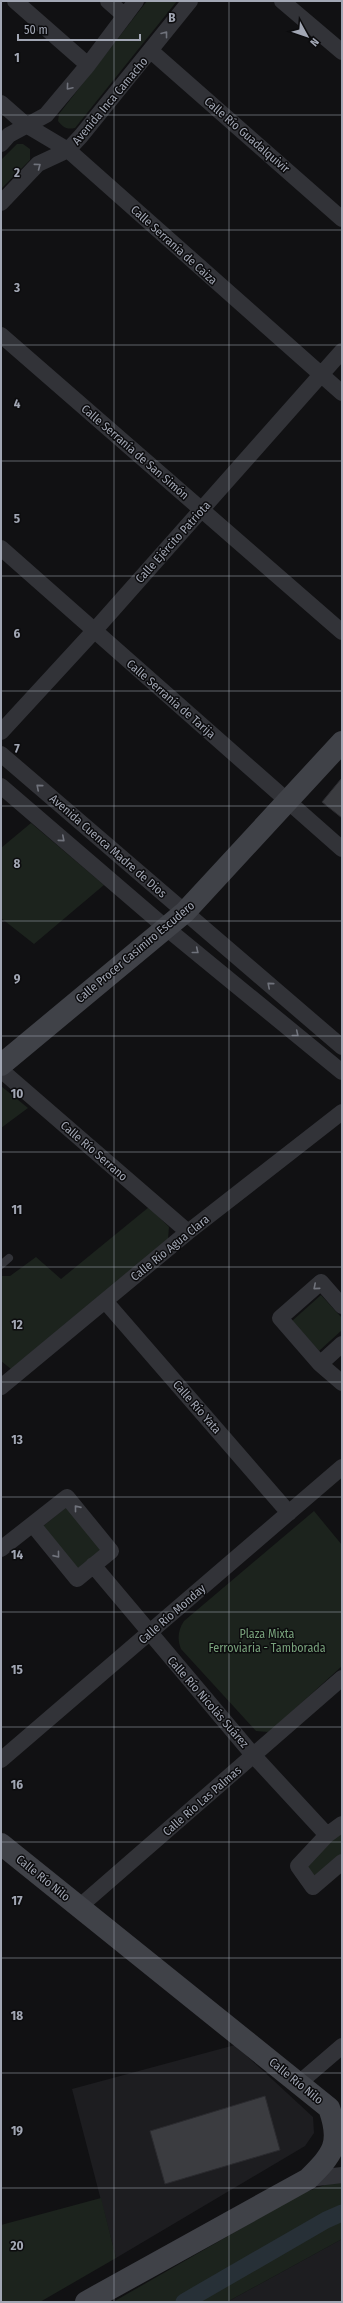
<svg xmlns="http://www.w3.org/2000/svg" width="343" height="2303" viewBox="0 0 343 2303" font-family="'Fira Sans Condensed',sans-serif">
	<rect width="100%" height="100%" fill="#111113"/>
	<!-- built -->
	<path fill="#1d1d20" d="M235 2045 313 2117 314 2133 305 2146 116 2258 72 2089Z
		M342 2239V2302H227Z"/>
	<!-- green -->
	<path fill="#1c231d" d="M147 1H177L75 128C66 130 63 127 58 121L59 114Z
		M17 144H23L30 149V160L1 189V160Z
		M31 823 104 885 34 944 1 918V848Z
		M1 1086 28 1108 1 1128Z
		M149 1207 169 1227 168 1239 11 1369 1 1361V1276H10L36 1257 61 1279Z
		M321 1295 342 1318V1330L319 1351 292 1321Z
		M68 1506 102 1549 76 1570 42 1527Z
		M314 1511 342 1545V1666L274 1728 268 1732 256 1731 181 1649C177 1639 178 1630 184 1621Z
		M342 1831V1854L314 1878 305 1866Z
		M342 2181V2239L227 2302H113L303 2193 330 2183Z
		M101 2198 116 2258 40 2302H1V2225Z"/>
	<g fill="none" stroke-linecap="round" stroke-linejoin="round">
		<!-- canal -->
		<path stroke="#273037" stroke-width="17" d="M184 2302 326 2220 342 2213"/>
	</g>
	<!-- building -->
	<path fill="#3b3c40" stroke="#2b2b2f" d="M341 779H342V818L322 802Z
		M265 2096 280 2150 165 2184 150 2131Z"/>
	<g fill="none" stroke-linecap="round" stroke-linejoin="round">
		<!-- service -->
		<path stroke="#323338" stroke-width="8" d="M1 1265 9 1258"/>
		<!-- minor -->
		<path stroke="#323338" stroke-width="16" d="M15 1 88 65
			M108 1 125 16
			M282 1 342 52
			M151 51 342 219
			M1 103 26 125 68 150 342 393
			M1 144 9 135 46 115 88 65 136 1
			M1 203 38 164 68 150 81 136 190 1
			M1 335 342 632
			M1 548 342 849
			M1 732 94 631 342 351
			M1 754 342 1047
			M1 786 165 927 342 1072
			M1 1070 188 1232
			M105 1301 289 1513
			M342 1306 321 1282 280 1318 320 1364 342 1344
			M320 1364 342 1383
			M1 1387 188 1232 342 1112
			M1 1549 67 1497 111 1551 77 1579 33 1525
			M93 1565 254 1756 327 1835
			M1 1760 342 1467
			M342 1824 327 1835 298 1866 313 1887 342 1862
			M79 1907 342 1678
			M299 2083 342 2046
			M308 2179 342 2175"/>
		<!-- secondary -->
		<path stroke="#404248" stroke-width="22" d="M1 1065 185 912 342 742
			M1 1844 329 2108C342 2144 333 2154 308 2179L86 2302"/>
	</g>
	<!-- one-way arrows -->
	<defs><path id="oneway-chevron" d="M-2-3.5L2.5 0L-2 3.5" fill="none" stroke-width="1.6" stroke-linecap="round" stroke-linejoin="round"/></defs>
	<g stroke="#70737c">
		<use href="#oneway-chevron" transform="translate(165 34) rotate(-52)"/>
		<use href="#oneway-chevron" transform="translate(69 87) rotate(130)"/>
		<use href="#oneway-chevron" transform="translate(38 166) rotate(-37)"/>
		<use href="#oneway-chevron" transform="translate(39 787) rotate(-139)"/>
		<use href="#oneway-chevron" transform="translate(62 839) rotate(41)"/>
		<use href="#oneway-chevron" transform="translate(196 951) rotate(39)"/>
		<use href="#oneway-chevron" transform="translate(270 985) rotate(-139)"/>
		<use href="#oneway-chevron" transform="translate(296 1034) rotate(39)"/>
		<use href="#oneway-chevron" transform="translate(316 1287) rotate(139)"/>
		<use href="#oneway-chevron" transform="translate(77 1508) rotate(-129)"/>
		<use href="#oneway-chevron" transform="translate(57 1555) rotate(51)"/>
	</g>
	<!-- grid -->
	<path fill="none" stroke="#a2a7b4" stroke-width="1" stroke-opacity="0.55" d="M114 1V2302M229 1V2302M1 115H342M1 230H342M1 345H342M1 461H342M1 576H342M1 691H342M1 806H342M1 921H342M1 1036H342M1 1152H342M1 1267H342M1 1382H342M1 1497H342M1 1612H342M1 1727H342M1 1842H342M1 1958H342M1 2073H342M1 2188H342"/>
	<g text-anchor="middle" stroke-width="3" stroke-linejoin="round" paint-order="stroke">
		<!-- street labels -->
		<g font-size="12" fill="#a2a7b4" stroke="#0c0c0e">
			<text transform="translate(110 101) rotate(-50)" y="4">Avenida Inca Camacho</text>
			<text transform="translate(247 135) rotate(41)" y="4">Calle Río Guadalquivir</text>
			<text transform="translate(174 245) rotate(42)" y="4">Calle Serranía de Caiza</text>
			<text transform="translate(135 452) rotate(41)" y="4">Calle Serranía de San Simón</text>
			<text transform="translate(173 542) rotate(-48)" y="4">Calle Ejército Patriota</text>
			<text transform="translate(171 699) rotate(41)" y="4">Calle Serranía de Tarija</text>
			<text transform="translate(108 846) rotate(41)" y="4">Avenida Cuenca Madre de Dios</text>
			<text transform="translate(135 952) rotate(-40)" y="4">Calle Procer Casimiro Escudero</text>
			<text transform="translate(94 1151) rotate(41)" y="4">Calle Río Serrano</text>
			<text transform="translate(170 1248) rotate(-39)" y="4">Calle Río Agua Clara</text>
			<text transform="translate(197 1407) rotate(49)" y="4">Calle Río Yata</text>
			<text transform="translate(172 1614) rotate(-41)" y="4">Calle Río Monday</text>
			<text transform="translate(208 1702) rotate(49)" y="4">Calle Río Nicolás Suárez</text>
			<text transform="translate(202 1801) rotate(-41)" y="4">Calle Río Las Palmas</text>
			<text transform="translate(43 1878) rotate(39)" y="4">Calle Río Nilo</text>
			<text transform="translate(296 2081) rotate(39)" y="4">Calle Río Nilo</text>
		</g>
		<!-- park labels -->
		<g font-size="12" fill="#78a17b" stroke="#0c0c0e">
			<text x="267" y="1638">Plaza Mixta<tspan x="267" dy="14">Ferroviaria - Tamborada</tspan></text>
		</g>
	</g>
	<g font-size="13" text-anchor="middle" font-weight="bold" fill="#a2a7b4" stroke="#0c0c0e" stroke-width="3" stroke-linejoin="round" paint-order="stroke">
		<text x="172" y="22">B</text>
		<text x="17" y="62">1</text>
		<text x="17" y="177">2</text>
		<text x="17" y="292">3</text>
		<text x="17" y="408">4</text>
		<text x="17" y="523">5</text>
		<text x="17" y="638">6</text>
		<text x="17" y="753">7</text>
		<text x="17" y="868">8</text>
		<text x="17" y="983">9</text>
		<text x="17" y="1098">10</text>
		<text x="17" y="1214">11</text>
		<text x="17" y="1329">12</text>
		<text x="17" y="1444">13</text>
		<text x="17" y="1559">14</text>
		<text x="17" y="1674">15</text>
		<text x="17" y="1789">16</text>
		<text x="17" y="1905">17</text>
		<text x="17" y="2020">18</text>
		<text x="17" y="2135">19</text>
		<text x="17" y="2250">20</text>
	</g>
	<!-- border -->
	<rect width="343" height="2303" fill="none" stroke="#a2a7b4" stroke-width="4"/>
	<!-- north arrow -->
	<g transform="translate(307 36) rotate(130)" stroke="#0c0c0e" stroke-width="3" paint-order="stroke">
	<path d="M0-3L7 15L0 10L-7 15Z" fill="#a2a7b4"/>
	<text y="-6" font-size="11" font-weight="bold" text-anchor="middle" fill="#a2a7b4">N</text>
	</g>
	<!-- scale -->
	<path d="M18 34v6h122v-6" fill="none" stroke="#a2a7b4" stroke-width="2"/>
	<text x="24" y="34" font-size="12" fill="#a2a7b4" stroke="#0c0c0e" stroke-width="3" paint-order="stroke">50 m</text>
</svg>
